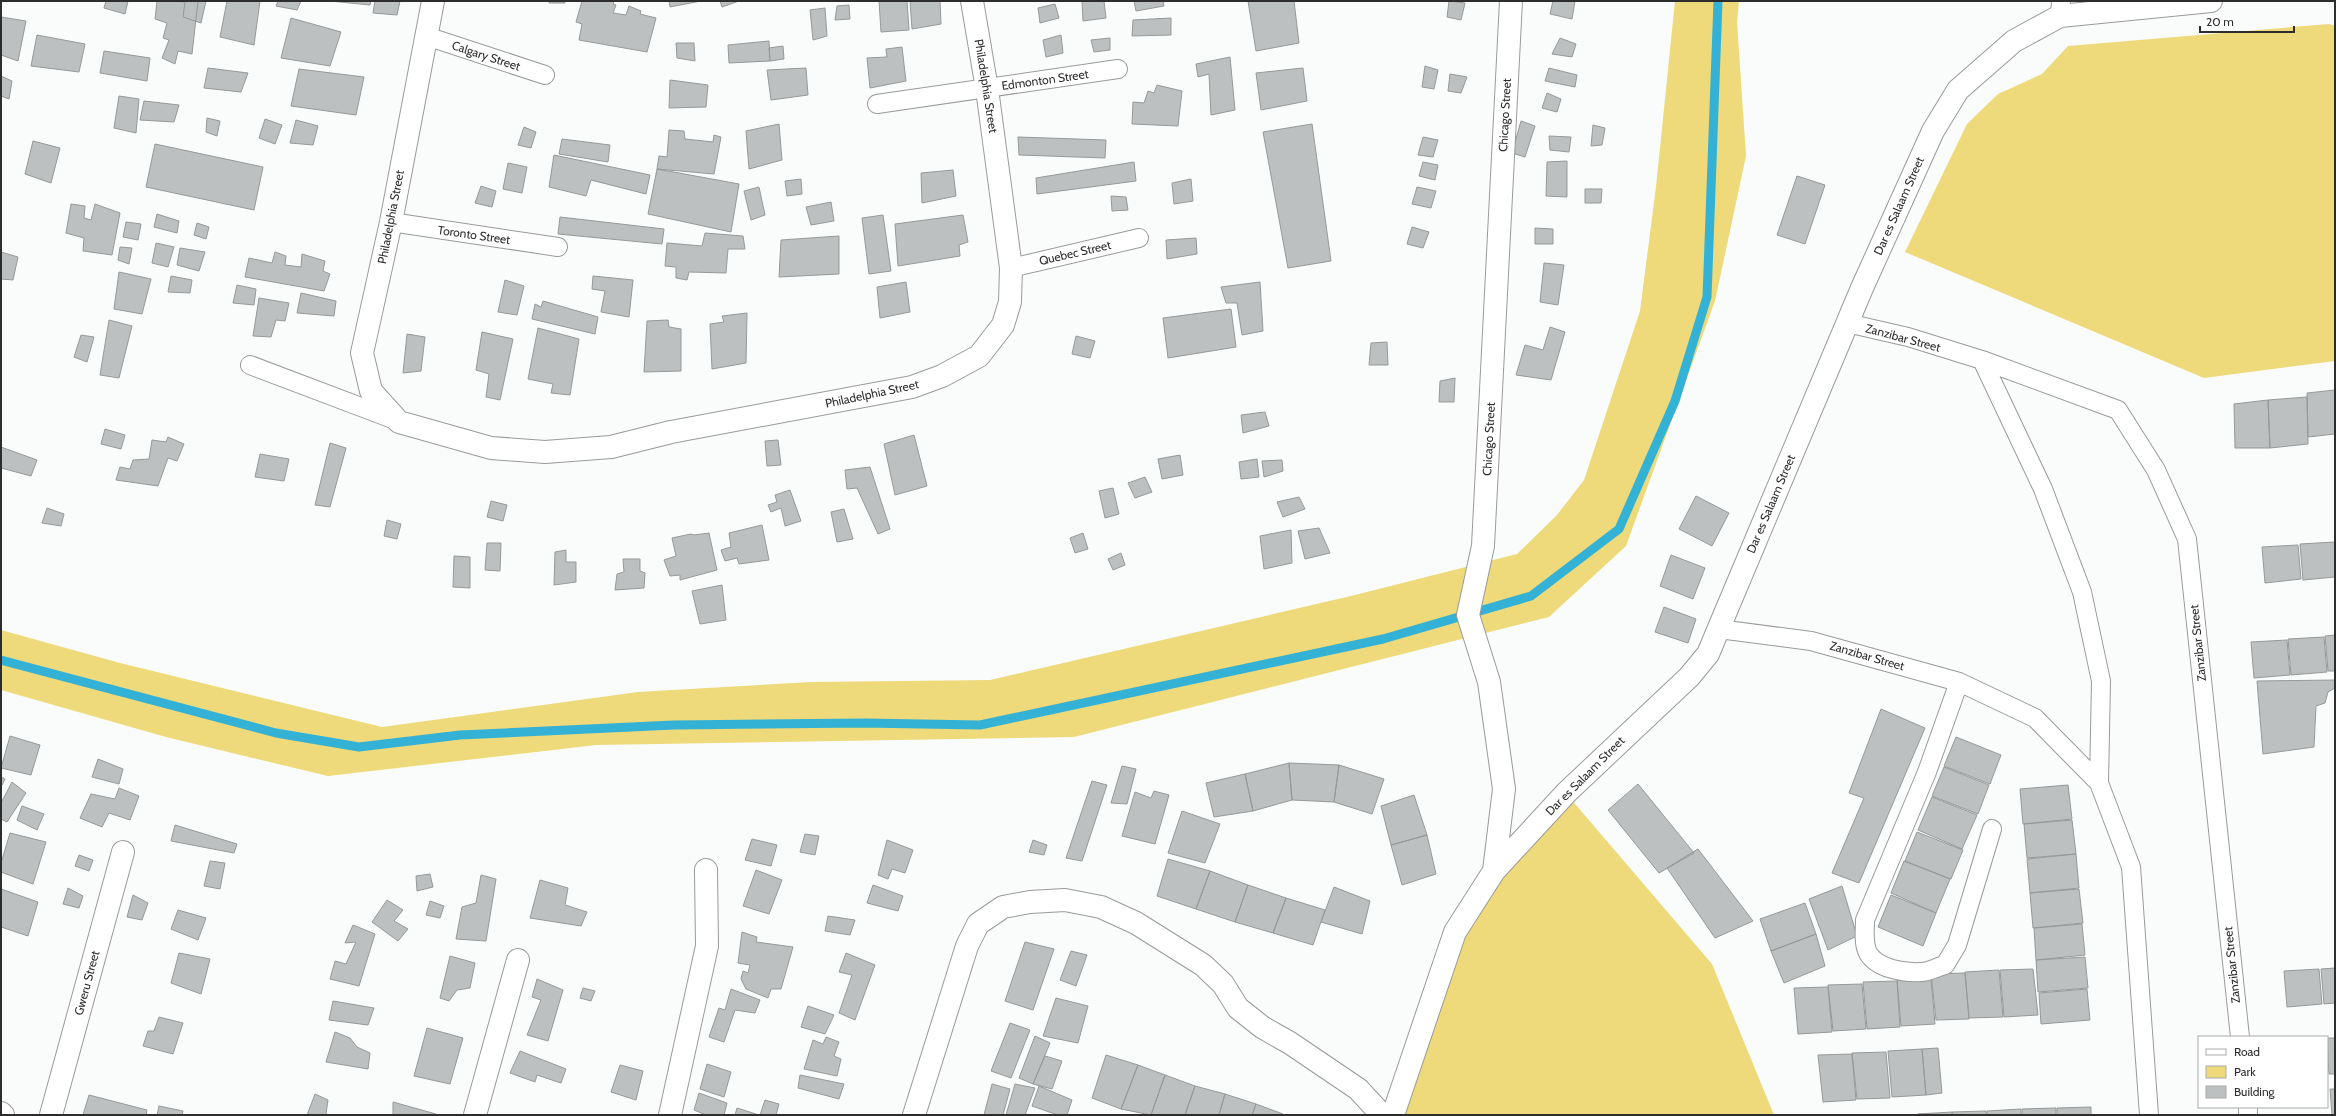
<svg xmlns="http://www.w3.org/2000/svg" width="2336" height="1116" viewBox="0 0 2336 1116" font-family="Cabin,sans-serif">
	<rect width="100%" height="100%" fill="#f9fcfa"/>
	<!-- green -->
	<path fill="#eed97b" d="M1675 1H1739L1737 22 1746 156 1715 301 1626 546 1549 617 1074 737 596 745 328 776 166 737 1 690V630L120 663 382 727 638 692 811 682 990 680 1351 596 1517 554 1557 515 1584 480 1640 311 1656 187Z
		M2329 24 2335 26V361L2204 378 1905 252 1967 124 1998 94 2042 74 2068 46Z
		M1570 798 1712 964 1774 1115H1401L1443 982 1493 877Z"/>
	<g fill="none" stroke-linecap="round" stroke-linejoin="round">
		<!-- stream -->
		<path stroke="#33b2d6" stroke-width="9" d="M1 660 276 733 359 747 460 735 674 725 864 723 980 725 1383 639 1531 596 1619 529 1675 401 1707 297 1718 1"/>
	</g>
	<!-- building -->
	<path fill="#bdc0c0" stroke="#969999" d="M106 1H128L125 14 104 8Z
		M157 1H198L192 54 178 51 175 64 162 58 169 40 163 38 167 23 155 19Z
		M168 1H206L201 23 183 17 185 2Z
		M227 1H260L254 45 220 37Z
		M278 1H301L297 10 276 6Z
		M330 1H371L370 5Z
		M375 1H400L397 15 373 13Z
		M549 1H565V3H549Z
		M582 1H614L613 4 616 5 613 13 626 15 629 6 641 11 640 14 656 18 647 52 579 40 582 24 576 22Z
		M669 1H701L670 7Z
		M720 1H739L722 7Z
		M879 1H907L909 30 881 32Z
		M910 1H940L941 24 912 29Z
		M1082 1H1104L1106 18 1083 21Z
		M1134 1H1163L1164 6 1136 11Z
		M1248 1H1294L1299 43 1256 51Z
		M1449 1 1465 3 1461 20 1447 17Z
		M1553 1H1575L1572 19 1550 14Z
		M1055 4 1059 18 1040 23 1038 8Z
		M849 5 850 19 835 20 837 6Z
		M825 8 827 36 813 40 810 10Z
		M1 17 26 21 18 61 1 55Z
		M291 18 341 32 330 66 281 58Z
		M1171 18V35L1132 36 1133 20Z
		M37 35 85 44 79 72 31 66Z
		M1061 35 1063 53 1046 57 1043 40Z
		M1110 38V50L1094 52 1091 40Z
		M1560 38 1576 44 1572 57 1552 54Z
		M769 41 770 61 729 63 728 45Z
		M676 43H694L695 61 677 58Z
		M783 46 784 59 770 61 769 48Z
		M902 47 906 81 870 88 867 58 887 57 886 49Z
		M104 51 150 58 147 81 100 73Z
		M1230 57 1235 110 1211 115 1209 74 1198 77 1196 64Z
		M1425 66 1438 70 1434 89 1422 87Z
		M208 68 248 73 241 92 204 88Z
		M806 68 808 95 771 100 767 70Z
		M1303 68 1307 101 1261 110 1256 73Z
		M1549 68 1577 75 1575 87 1545 81Z
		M299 69 364 77 356 115 291 106Z
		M1450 74 1467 77 1461 93 1448 91Z
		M1 76 12 81 9 99 1 96Z
		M670 80 708 85 706 107 669 108Z
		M1157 85 1182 91 1178 126 1132 124 1133 102 1144 103 1148 91 1154 93Z
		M1547 93 1561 99 1557 112 1542 108Z
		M119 96 139 99 136 133 114 128Z
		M144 101 179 105 174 122 140 120Z
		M207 118 220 121 217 136 206 132Z
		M265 119 282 125 275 144 259 138Z
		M296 120 318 126 313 145 290 143Z
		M1521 121 1535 126 1525 157 1512 153Z
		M779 124 782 160 749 169 746 131Z
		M1312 124 1331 261 1288 268 1263 132Z
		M1593 125 1605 128 1602 145 1591 146Z
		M524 127 536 132 531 148 518 145Z
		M669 130 684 131 685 139 713 142 714 135 721 137 714 174 657 169 659 156 667 157Z
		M1549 136 1571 137 1569 152 1550 150Z
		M1018 137 1106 140 1105 158 1019 155Z
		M1423 137 1438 140 1433 157 1418 155Z
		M562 139 610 145 608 162 559 154Z
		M33 141 60 148 51 183 25 174Z
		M155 144 263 167 254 210 146 187Z
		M554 155 650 175 646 194 591 180 586 196 549 187Z
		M1567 161V197L1546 196 1547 162Z
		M1134 162 1136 181 1037 194 1036 178Z
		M1423 162 1438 165 1435 180 1419 176Z
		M508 163 527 167 522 193 503 189Z
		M657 169 739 184 731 232 648 214Z
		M953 170 956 196 922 203 921 173Z
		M1797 176 1825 185 1805 244 1777 235Z
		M801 179 802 194 787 196 785 181Z
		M1191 179 1193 201 1174 204 1172 183Z
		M481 186 496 191 492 207 475 203Z
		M759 187 765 215 751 220 744 191Z
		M1417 187 1436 191 1431 208 1412 204Z
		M1585 189H1602L1601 203H1585Z
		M1111 196 1126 197 1128 210 1112 211Z
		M831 202 834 221 811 225 806 207Z
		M71 204 85 206 84 218 91 220 95 204 120 213 112 255 83 251 84 238 66 233Z
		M157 214 179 221 177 233 154 227Z
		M883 215 891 271 869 274 862 218Z
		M963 215 968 242 959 245 960 256 898 266 895 224Z
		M560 217 664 229 662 244 558 234Z
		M126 222 141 224 138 240 123 237Z
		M197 223 209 227 206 239 194 235Z
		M1412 227 1429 232 1423 248 1407 244Z
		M1535 228 1553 229V244H1535Z
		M705 233 743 236 745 249H728L726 273 689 272 687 280 676 278V267L665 266 667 243 702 246Z
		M839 236V274L779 277 781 240Z
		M1196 238 1197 254 1167 259 1166 240Z
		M156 243 174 247 168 267 152 263Z
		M120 247 132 248 129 264 118 260Z
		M180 248 205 252 199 271 177 265Z
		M1 252 18 257 13 280 1 279Z
		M275 252 286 256 285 265 301 267 302 254 325 261 323 271 330 274 324 291 245 277 249 258 272 263Z
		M1544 263 1564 265 1558 305 1540 302Z
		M119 272 151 279 142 314 114 309Z
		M171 276 192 280 190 293 168 292Z
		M593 276 633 280 629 317 601 312 605 291 592 289Z
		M505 280 524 286 517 315 498 312Z
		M906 282 910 312 880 318 877 287Z
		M1260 282 1263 331 1242 335 1237 303H1226L1221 287Z
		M237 285 256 289 254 305 233 303Z
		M301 293 336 301 334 316 297 313Z
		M259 298 289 303 285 321 276 320 271 337 253 336Z
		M543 301 598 317 595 334 532 319 535 304 541 307Z
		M1231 309 1236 347 1168 358 1163 318Z
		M747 313 746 363 712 369 710 324 724 322 722 316Z
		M109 320 132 326 119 378 100 375Z
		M668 320 669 327 681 329V371L644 372 647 321Z
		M1550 327 1565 332 1551 380 1516 375 1525 345 1543 350Z
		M538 328 579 339 570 395 551 393 553 384 528 379Z
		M482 332 513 339 500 400 486 397 489 374 476 370Z
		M407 334 425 337 421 371 403 373Z
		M81 335 94 337 87 362 74 357Z
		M1076 336 1095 341 1090 358 1072 354Z
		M1387 342 1388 365H1369L1371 343Z
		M1455 378 1454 402H1439L1440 381Z
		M2335 390V434L2308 437 2307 393Z
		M2307 397 2308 444 2270 448 2268 400Z
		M2268 400 2270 448H2235L2234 404Z
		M1265 412 1269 426 1243 433 1241 415Z
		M105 429 125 435 121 449 101 444Z
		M914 435 927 486 895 495 884 444Z
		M168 437 184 444 177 461 168 458 158 486 116 480 120 467 130 469 133 460 149 459 152 440 166 442Z
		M778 440 781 465 767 466 765 441Z
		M330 443 346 448 330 507 315 505Z
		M1 447 37 460 31 476 1 468Z
		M260 454 289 459 284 481 255 477Z
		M1180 455 1183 475 1162 479 1158 459Z
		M1257 459 1259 477 1241 479 1239 462Z
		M1282 460 1283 471 1264 477 1262 461Z
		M870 467 890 529 878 534 857 488 847 489 845 470Z
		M1145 477 1152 492 1135 498 1128 483Z
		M1113 488 1119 514 1105 518 1099 491Z
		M790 490 801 521 785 526 781 508 771 512 768 505 777 502 775 495Z
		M1696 496 1729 513 1712 546 1679 529Z
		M1299 497 1305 509 1283 517 1277 502Z
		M491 501 507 505 503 521 487 517Z
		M47 508 64 514 61 526 42 523Z
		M844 509 853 539 837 542 831 512Z
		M387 520 401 524 397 539 384 536Z
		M762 525 769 560 739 564 737 558 725 561 721 550 731 547 729 533Z
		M1319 528 1330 553 1305 559 1298 531Z
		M1291 530 1292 563 1264 569 1260 536Z
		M709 533 717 570 680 580V575L670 576 664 560 676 556 672 538 691 534 694 535Z
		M1083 533 1088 549 1075 553 1070 538Z
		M2335 542V577L2303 580 2300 544Z
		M487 543H501L500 571 485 570Z
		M2298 545 2301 579 2265 583 2262 547Z
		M566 550V562H576V582L554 585 555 552Z
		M1121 553 1125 565 1113 570 1108 559Z
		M1671 555 1705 568 1693 599 1660 586Z
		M454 556 470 557V588L453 587Z
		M623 559H640V571L645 573 644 588 615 590 617 574 624 572Z
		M722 585 726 620 700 624 692 591Z
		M1664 607 1696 619 1688 643 1655 632Z
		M2335 635V671H2328L2325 636Z
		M2324 637 2327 672 2291 675 2288 639Z
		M2287 640 2290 675 2254 678 2251 642Z
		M2335 680V688L2328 692 2325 703 2316 706 2314 747 2263 754 2257 681Z
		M1881 709 1925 728 1859 883 1832 873 1864 798 1849 793Z
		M10 736 40 745 31 775 1 768Z
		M1956 737 2001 755 1990 784 1944 766Z
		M98 759 123 769 119 784 92 777Z
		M1289 763 1339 765 1334 802 1292 800Z
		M1289 763 1292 800 1253 811 1245 774Z
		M1339 765 1384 779 1372 814 1334 802Z
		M1122 766 1136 769 1127 804 1111 803Z
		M1944 767 1989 785 1978 814 1932 796Z
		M1245 774 1253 811 1214 817 1206 783Z
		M1 777 5 779 1 787Z
		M1092 781 1107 785 1082 861 1066 858Z
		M12 782 26 793 7 822 1 819V803Z
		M1638 784 1694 853 1659 873 1608 810Z
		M2068 785 2072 819 2023 824 2020 789Z
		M119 788 139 796 130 820 109 813 102 827 80 818 91 794 115 799Z
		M1154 791 1169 795 1155 844 1122 836 1135 792 1151 798Z
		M1414 795 1427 835 1391 845 1381 806Z
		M1932 797 1977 815 1962 849 1918 830Z
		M22 806 44 814 37 830 17 820Z
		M1182 811 1220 824 1205 863 1168 853Z
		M2072 820 2076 854 2027 858 2024 824Z
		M175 825 237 844 234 853 171 841Z
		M1917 832 1963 850 1951 879 1905 861Z
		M10 833 46 842 33 884 1 872V863Z
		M805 834 819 836 815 855 800 852Z
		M1427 835 1436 874 1402 885 1391 845Z
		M752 839 777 845 771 866 745 860Z
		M887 840 913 850 905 873 892 869 888 879 878 875Z
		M1033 840 1047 845 1044 855 1029 852Z
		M1698 849 1753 921 1715 938 1667 868Z
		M2076 854 2079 888 2030 893 2027 859Z
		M79 855 93 860 89 871 75 866Z
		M1168 859 1210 871 1196 909 1157 896Z
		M210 861 225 863 220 889 204 886Z
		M1904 861 1950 879 1936 913 1891 893Z
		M756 870 782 880 769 914 743 906Z
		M1210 871 1248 885 1235 922 1196 909Z
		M430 874 433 887 417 891 416 876Z
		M481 875 496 879 486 941 456 939 462 907 476 903Z
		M540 880 568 888 565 905 587 912 581 926 530 918Z
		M873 885 903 896 898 911 867 903Z
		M1248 885 1286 898 1273 933 1235 922Z
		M1842 886 1857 936 1828 950 1809 899Z
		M1334 887 1370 901 1362 934 1321 922Z
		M68 888 83 896 79 908 63 904Z
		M1 889 38 902 28 936 1 927Z
		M2079 889 2083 923 2033 928 2030 893Z
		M133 895 148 903 142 920 127 917Z
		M1891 895 1936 913 1923 946 1878 927Z
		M1286 898 1325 910 1313 945 1273 933Z
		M387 900 403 910 394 921 408 929 398 941 372 922Z
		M430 901 444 906 440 918 426 915Z
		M1805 903 1816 934 1771 951 1760 919Z
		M178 910 206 918 198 940 171 929Z
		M828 916 855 920 850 935 825 931Z
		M2082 924 2085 955 2036 960 2034 928Z
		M353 925 375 934 359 986 330 979 335 961 346 964 356 942 345 943Z
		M742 932 757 937 756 942 793 947 781 989H771L768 998 746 989 741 979 743 971 748 973 750 965 738 963Z
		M1816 934 1825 966 1784 983 1771 951Z
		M1025 942 1054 949 1033 1010 1005 1001Z
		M1071 951 1087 955 1076 986 1060 980Z
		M179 953 210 959 201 994 171 983Z
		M846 953 875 965 855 1020 839 1013 852 975 839 972Z
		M450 956 475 963 470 988 457 990 449 1001 440 998Z
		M2085 957 2088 988 2038 992 2036 960Z
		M2335 968V1003L2324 1004 2321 969Z
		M2033 969 2038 1015 2004 1017 2000 970Z
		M2319 969 2322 1004 2287 1007 2284 971Z
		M1999 970 2003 1017 1969 1018 1965 972Z
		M1965 973 1969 1019 1936 1020 1931 974Z
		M537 979 563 990 548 1041 527 1035 541 1000 532 997Z
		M1931 979 1935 1024 1901 1026 1897 980Z
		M1897 981 1900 1027 1867 1029 1863 982Z
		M1862 984 1866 1029 1833 1031 1828 985Z
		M1828 987 1832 1032 1798 1034 1794 988Z
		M583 988 595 991 591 1001 580 998Z
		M731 989 760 1000 755 1013 735 1010 724 1042 709 1037 719 1008 725 1010Z
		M2087 989 2090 1020 2041 1024 2039 993Z
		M1056 998 1088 1006 1078 1043 1043 1036Z
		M333 1001 374 1008 368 1025 329 1020Z
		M808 1006 834 1015 825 1034 801 1027Z
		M159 1017 183 1023 173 1054 143 1046 148 1031H154Z
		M1010 1023 1030 1030 1011 1078 991 1071Z
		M427 1028 463 1038 450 1084 414 1076Z
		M335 1032 350 1038 357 1047 370 1053 368 1069 326 1062Z
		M1035 1036 1050 1043 1033 1084 1019 1078Z
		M826 1037 839 1042 834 1056 841 1059 837 1076 804 1069 813 1040 823 1044Z
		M2327 1038H2335V1074H2329Z
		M1938 1048 1942 1093 1926 1095 1922 1049Z
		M1922 1049 1926 1095 1892 1097 1888 1051Z
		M520 1051 566 1069 561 1083 537 1075 535 1082 510 1073Z
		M1886 1052 1890 1098 1857 1099 1852 1053Z
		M1852 1054 1856 1100 1823 1102 1818 1055Z
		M1106 1055 1138 1065 1121 1109 1092 1098Z
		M1045 1056 1062 1061 1052 1089 1033 1084Z
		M707 1064 731 1072 724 1097 700 1089Z
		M620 1065 643 1071 636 1100 611 1092Z
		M1138 1065 1165 1075 1151 1115 1121 1109Z
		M800 1075 844 1084 839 1099 798 1088Z
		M1165 1075 1195 1086 1185 1115H1151Z
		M992 1084 1010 1089 1003 1115H984Z
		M1015 1084 1035 1088 1025 1115H1006Z
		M1039 1086 1072 1100 1067 1115H1058L1032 1106Z
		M1195 1086 1225 1094 1219 1115H1185Z
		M2330 1089H2335V1115H2332Z
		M699 1093 727 1103 724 1115H706L694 1110Z
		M315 1094 328 1100 326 1114 329 1115H307Z
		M1225 1094 1256 1104 1252 1115H1219Z
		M89 1095 147 1110 146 1115H83Z
		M765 1100 779 1104 776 1115H760Z
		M393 1102 436 1114V1115H393Z
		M1256 1104 1283 1114 1282 1115H1252Z
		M159 1106 183 1111 182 1115H157Z
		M2091 1107V1115H2057V1108Z
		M737 1108 756 1114 755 1115H735Z
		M2056 1108V1115H2022V1109Z
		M2021 1109V1115H1987V1111Z
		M1986 1111 1987 1115H1953L1952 1112Z
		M1952 1112V1115L1918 1114Z"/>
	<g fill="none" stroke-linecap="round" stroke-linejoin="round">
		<defs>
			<path id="service" d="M2060 16 2061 1
				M426 36 545 75
				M877 104 1118 69
				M391 222 558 247
				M1011 268 1139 238
				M1847 323 1908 337 1982 360 2118 410 2156 470 2187 539 2240 1037
				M1982 360 2043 489 2082 592 2101 681 2099 783
				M250 365 398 421
				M1719 629 1811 641 1959 682 2035 718 2099 783 2131 867 2149 1115
				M1959 682 1927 772 1865 920C1865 931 1863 943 1868 953 1877 969 1905 973 1921 972 1929 972 1937 967 1945 965L1957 945 1992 829
				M2248 1107V1115"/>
			<path id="minor" d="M433 1 391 222 362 353 371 391 399 422 491 448 545 452 611 447 671 432 912 387 942 376 979 356 1003 325 1010 302 1011 268 987 89 972 1
				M1494 871 1504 789 1489 682 1468 615 1483 546 1511 1
				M1 1113 3 1115
				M51 1115 123 852
				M475 1115 518 960
				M670 1115 707 946 706 870
				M914 1115 967 946 978 924 1003 907 1030 902 1065 900 1101 907 1136 923 1203 965 1223 984 1238 1008 1262 1027 1290 1043 1358 1089 1382 1115
				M1393 1115 1455 932 1494 871 1567 792 1689 677 1708 654 1862 288 1933 131 1958 90 2014 41 2060 16 2211 1"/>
		</defs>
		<!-- service casing -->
		<use href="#service" stroke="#989b99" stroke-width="20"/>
		<!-- minor casing -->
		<use href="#minor" stroke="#989b99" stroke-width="24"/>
		<!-- service -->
		<use href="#service" stroke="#fff" stroke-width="18"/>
		<!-- minor -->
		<use href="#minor" stroke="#fff" stroke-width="22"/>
	</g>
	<g text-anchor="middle" stroke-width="3" stroke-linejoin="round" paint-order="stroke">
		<!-- street labels -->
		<g font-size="12" fill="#2c2d2c" stroke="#fff">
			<text transform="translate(486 56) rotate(18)" y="4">Calgary Street</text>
			<text transform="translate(1045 80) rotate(-8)" y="4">Edmonton Street</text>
			<text transform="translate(986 86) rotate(81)" y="4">Philadelphia Street</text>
			<text transform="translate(1505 115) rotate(-87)" y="4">Chicago Street</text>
			<text transform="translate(1899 206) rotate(-66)" y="4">Dar es Salaam Street</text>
			<text transform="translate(391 217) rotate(-79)" y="4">Philadelphia Street</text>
			<text transform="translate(474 235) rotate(8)" y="4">Toronto Street</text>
			<text transform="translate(1075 253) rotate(-13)" y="4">Quebec Street</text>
			<text transform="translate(1903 338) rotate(15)" y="4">Zanzibar Street</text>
			<text transform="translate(872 394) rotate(-12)" y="4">Philadelphia Street</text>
			<text transform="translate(1489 439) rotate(-87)" y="4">Chicago Street</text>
			<text transform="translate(1771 504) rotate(-67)" y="4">Dar es Salaam Street</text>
			<text transform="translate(2198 643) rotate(-96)" y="4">Zanzibar Street</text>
			<text transform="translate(1867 656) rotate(16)" y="4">Zanzibar Street</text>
			<text transform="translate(1585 776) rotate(-45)" y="4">Dar es Salaam Street</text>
			<text transform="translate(2232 965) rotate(-96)" y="4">Zanzibar Street</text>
			<text transform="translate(87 983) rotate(-75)" y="4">Gweru Street</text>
		</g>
	</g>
	<!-- border -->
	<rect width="2336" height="1116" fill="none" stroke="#2c2d2c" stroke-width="4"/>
	<!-- legend -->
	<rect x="2198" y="1036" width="130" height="72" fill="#ffffff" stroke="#ababab"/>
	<rect x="2206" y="1049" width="20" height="6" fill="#ffffff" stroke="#ababab"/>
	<text x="2234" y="1056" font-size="12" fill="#2c2d2c">Road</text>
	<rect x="2206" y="1066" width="20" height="12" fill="#eed97b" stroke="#ababab"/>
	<text x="2234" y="1076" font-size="12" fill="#2c2d2c">Park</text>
	<rect x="2206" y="1086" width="20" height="12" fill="#bdc0c0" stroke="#ababab"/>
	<text x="2234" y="1096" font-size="12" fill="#2c2d2c">Building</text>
	<!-- scale -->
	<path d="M2200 26v6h94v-6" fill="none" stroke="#2c2d2c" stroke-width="2"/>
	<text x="2206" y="26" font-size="12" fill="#2c2d2c" stroke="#ffffff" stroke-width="3" paint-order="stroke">20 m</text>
</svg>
